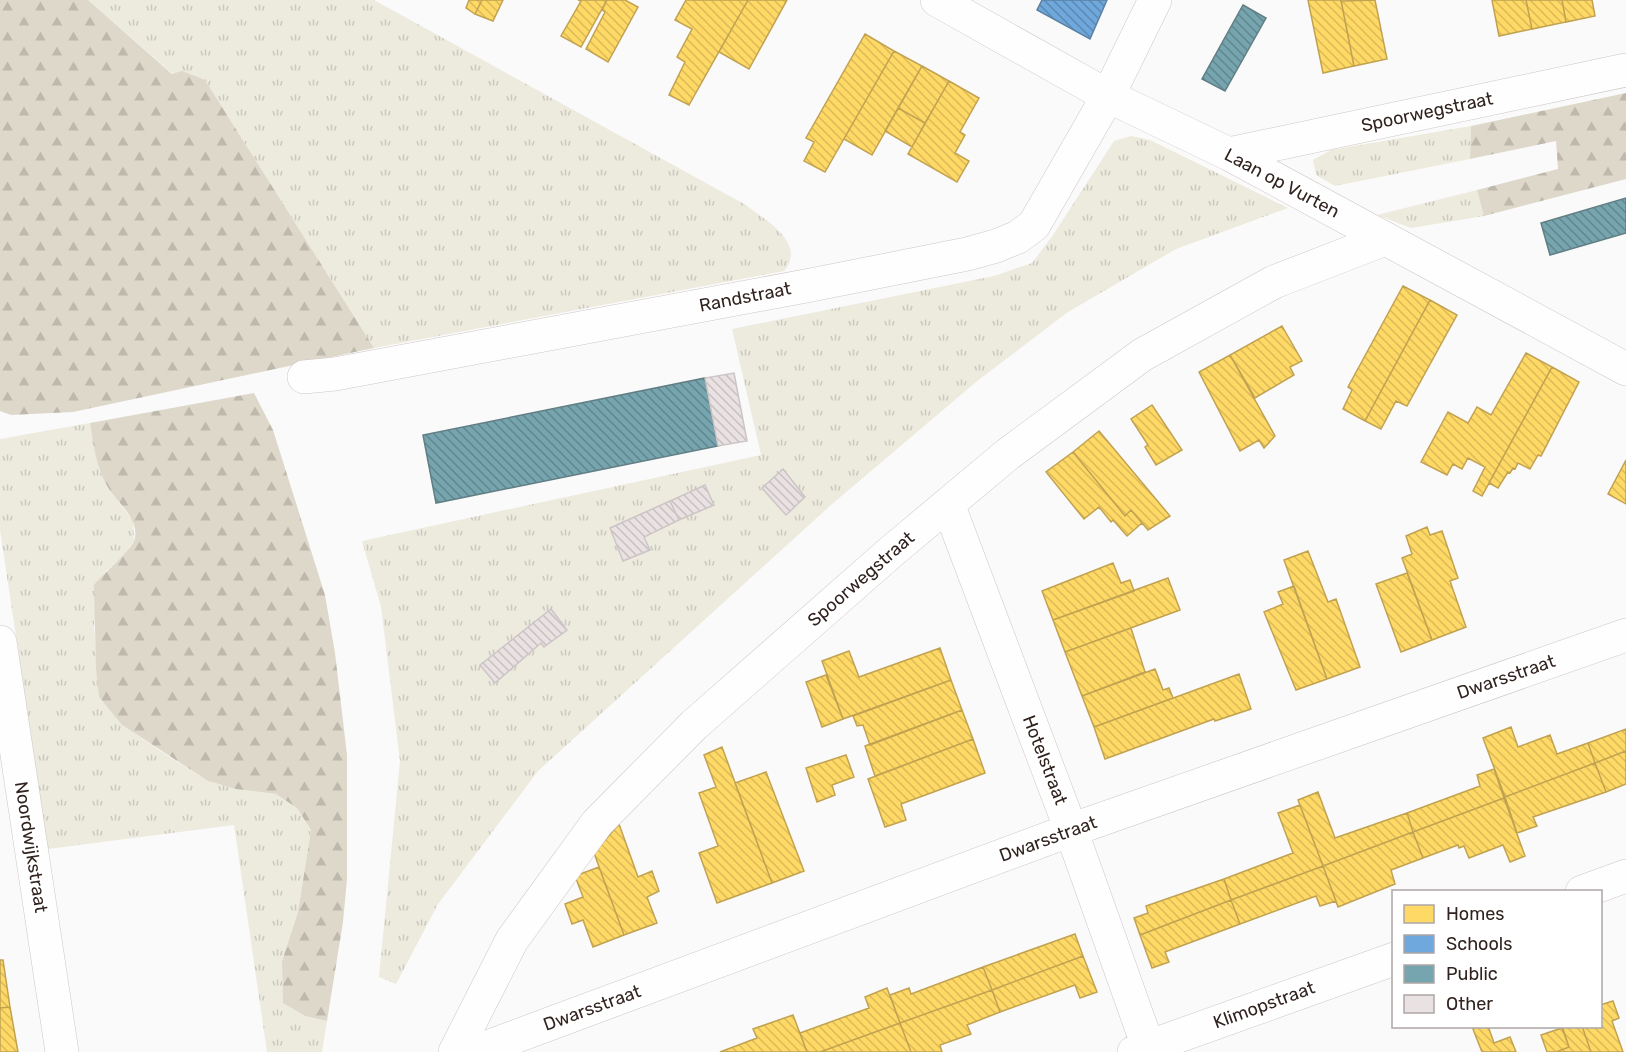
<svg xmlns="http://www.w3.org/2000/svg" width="1626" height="1052" viewBox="0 0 1626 1052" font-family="Rubik,sans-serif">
	<defs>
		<pattern id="grass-tufts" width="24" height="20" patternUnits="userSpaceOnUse" patternTransform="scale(1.5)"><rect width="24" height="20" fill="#edeade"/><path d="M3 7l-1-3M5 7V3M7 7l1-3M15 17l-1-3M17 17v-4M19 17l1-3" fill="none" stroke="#ccc8be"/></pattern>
		<pattern id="forest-firs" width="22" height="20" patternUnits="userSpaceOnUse" patternTransform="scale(1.5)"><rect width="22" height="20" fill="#ddd8c9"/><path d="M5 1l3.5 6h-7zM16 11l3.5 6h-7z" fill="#beb9ac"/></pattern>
		<pattern id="homes-back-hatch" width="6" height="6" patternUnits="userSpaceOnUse" patternTransform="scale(1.5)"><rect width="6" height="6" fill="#ffd966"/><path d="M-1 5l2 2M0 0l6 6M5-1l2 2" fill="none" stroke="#dbba58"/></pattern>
		<pattern id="schools-back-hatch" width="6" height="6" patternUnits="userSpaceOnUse" patternTransform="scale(1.5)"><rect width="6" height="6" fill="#6fa8dc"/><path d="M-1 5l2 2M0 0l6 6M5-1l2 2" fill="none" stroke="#5c88b2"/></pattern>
		<pattern id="public-back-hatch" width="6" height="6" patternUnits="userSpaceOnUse" patternTransform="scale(1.5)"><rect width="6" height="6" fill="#76a5af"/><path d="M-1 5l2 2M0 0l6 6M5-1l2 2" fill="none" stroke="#61868e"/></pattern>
		<pattern id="building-back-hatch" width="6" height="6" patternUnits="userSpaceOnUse" patternTransform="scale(1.5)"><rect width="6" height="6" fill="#e9e1e2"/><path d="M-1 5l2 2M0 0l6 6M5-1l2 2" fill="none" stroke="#c8c1c1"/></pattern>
	</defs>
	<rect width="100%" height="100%" fill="#fafafa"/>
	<!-- grass -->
	<path fill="url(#grass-tufts)" d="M88 0H374L744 204C763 218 808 243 784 271L374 348 205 80 173 74Z
		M1471 126 1470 159 1335 186 1316 175 1313 160 1331 150Z
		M1131 136 1150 140 1288 208 1176 249 1068 312 976 382 831 505 538 771 438 904 396 984 379 977 400 761 381 607 362 541 761 455 732 329 994 276 1032 263 1053 235 1114 141Z
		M1477 190 1484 216 1411 228 1377 215Z
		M90 423 99 469 109 489 133 521 134 541 124 555 105 572 94 624 99 697 122 725 165 754 208 781 236 789 276 794 297 808 311 830 298 912 282 961 283 1003 305 1016 327 1021 322 1052H267L234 825 48 849 0 530V439Z"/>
	<!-- forest -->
	<path fill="url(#forest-firs)" d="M0 0H88L172 74 182 71 205 80 374 348 73 412 11 415 0 411Z
		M1626 93V179L1484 216 1477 190 1558 169 1556 141 1470 159 1471 126Z
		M254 393 273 430 325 595 335 653 347 755V879L343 922 327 1021 305 1016 283 1003 282 961 298 912 311 830 297 808 276 794 236 789 208 781 122 725 99 697 96 668 94 585C102 575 131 550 134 541 141 521 119 504 109 489 96 469 94 446 90 423Z"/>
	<!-- homes -->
	<path fill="url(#homes-back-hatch)" stroke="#c1a251" stroke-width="1.5" d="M469 0H482L475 14 466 8Z
		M482 0H503L493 21 475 14Z
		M578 0H607L581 47 561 36 581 1Z
		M607 0H625L638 7 608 62 586 49 605 12 602 10Z
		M686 0H748L689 105 669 95 685 62 677 57 692 29 675 20Z
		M748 0H787L749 69 719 52Z
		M1308 0H1341L1354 66 1323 73Z
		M1375 0 1387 59 1354 66 1341 1Z
		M1492 0H1526L1532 29 1499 36Z
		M1526 0H1562L1566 22 1532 29Z
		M1562 0H1592L1595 16 1566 22Z
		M865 34 894 51 825 172 804 161 814 142 806 138Z
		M894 51 922 66 872 155 844 139Z
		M922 66 949 81 925 123 898 108Z
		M949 81 979 98 960 132 965 135 955 153 969 161 957 182 908 154Z
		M898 108 925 123 912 147 885 131Z
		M1403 286 1430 300 1365 421 1343 409 1352 390 1348 387Z
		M1430 300 1457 315 1407 406 1396 401 1381 429 1365 421Z
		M1282 326 1302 361 1290 367 1294 375 1255 398 1230 355Z
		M1526 353 1552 367 1482 496 1473 491 1485 467 1468 458 1462 469 1453 464 1447 475 1421 462 1448 412 1468 423 1477 407 1491 415Z
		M1230 355 1275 436 1264 448 1259 440 1240 451 1199 372Z
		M1552 367 1579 382 1541 456 1538 455 1530 469 1518 463 1515 469 1513 468 1510 473 1508 472 1498 488 1489 483Z
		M1152 405 1182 450 1156 465 1145 447 1148 445 1131 419Z
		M1099 431 1170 516 1148 530 1131 510 1125 516 1073 452Z
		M1073 452 1125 516 1131 510 1142 523 1127 536 1113 520 1111 522 1099 507 1084 519 1046 472Z
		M1626 460V504L1608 494Z
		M1427 527 1430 535 1442 531 1458 578 1450 581 1466 627 1432 640 1402 558 1412 554 1406 536Z
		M1308 551 1328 602 1336 599 1360 667 1327 679 1284 560Z
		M1113 563 1121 583 1130 580 1134 591 1053 620 1042 591Z
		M1407 573 1432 640 1401 652 1376 584Z
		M1168 578 1180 610 1065 652 1053 620Z
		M1294 586 1327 679 1296 690 1264 612 1283 604 1278 592Z
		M1131 628 1145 672 1082 696 1065 652Z
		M940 648 951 680 843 719 822 661 849 651 859 677Z
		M1155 669 1163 690 1169 688 1173 698 1094 727 1082 696Z
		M1239 674 1251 709 1215 721 1214 719 1105 759 1094 727Z
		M826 675 843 719 822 727 806 682Z
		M951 680 962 710 870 745 863 725 857 726 853 716Z
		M962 710 973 739 875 776 865 746Z
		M1511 727 1518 747 1550 735 1557 754 1588 743 1595 763 1505 797 1483 738Z
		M1626 729V751L1595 763 1588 743Z
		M973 739 985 773 901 804 906 820 885 827 868 779Z
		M722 747 772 883 717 903 699 853 718 846 699 793 716 787 704 755Z
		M1626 751V784L1606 792 1595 763Z
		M846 755 854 777 832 785 835 795 817 802 806 768Z
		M1595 763 1606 792 1533 817 1537 826 1517 833 1505 797Z
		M1494 769 1504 798 1413 832 1407 813 1480 786 1477 775Z
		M766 772 804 871 772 883 735 783Z
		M1318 792 1335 838 1407 813 1413 832 1323 866 1298 800Z
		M1504 798 1525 856 1510 862 1503 845 1469 858 1464 846 1459 848 1458 845 1423 858 1413 832Z
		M1300 805 1323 866 1231 900 1224 879 1293 853 1278 813Z
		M619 824 638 877 652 871 659 891 647 897 657 923 624 935 594 853Z
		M1413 832 1423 858 1391 870 1395 884 1338 907 1323 866Z
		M1323 866 1336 901 1320 906 1316 896 1240 924 1231 900Z
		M599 867 624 935 593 947 583 920 572 924 565 904 583 897 575 876Z
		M1224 879 1231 900 1140 935 1134 918 1148 913 1146 906Z
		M1231 900 1240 924 1165 952 1169 962 1152 968 1140 935Z
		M1075 934 1083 956 992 990 983 967Z
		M1083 956 1097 992 1080 998 1075 985 1000 1012 992 990Z
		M0 960H3L10 1007 0 1008Z
		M983 967 992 990 900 1023 890 995 909 988 911 994Z
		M887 988 900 1023 820 1052H807L800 1033 869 1008 865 997Z
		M992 990 1000 1012 967 1025 971 1034 940 1045 942 1052H911L900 1023Z
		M1613 1001 1619 1018 1612 1021 1623 1052H1591L1582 1026H1600V1005Z
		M10 1007 18 1052H0V1008Z
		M793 1015 807 1052H720L757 1038 753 1029Z
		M900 1023 911 1052H820Z
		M1479 1026H1488L1494 1043 1510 1037 1516 1052H1482L1473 1029Z
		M1562 1026H1582L1591 1052H1556L1569 1047Z
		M1562 1028 1569 1047 1556 1052H1547L1541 1035Z"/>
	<!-- schools -->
	<path fill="url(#schools-back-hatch)" stroke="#5c80a3" stroke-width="1.5" d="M1042 0H1107L1090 39 1037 10Z"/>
	<!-- public -->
	<path fill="url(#public-back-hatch)" stroke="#617e84" stroke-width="1.5" d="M1243 5 1266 18 1225 91 1202 79Z
		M1626 198V233L1550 255 1541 223Z
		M705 378 718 446 436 503 423 435Z"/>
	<!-- building -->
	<path fill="url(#building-back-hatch)" stroke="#ccc5c6" stroke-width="1.5" d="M734 373 747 441 718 446 705 378Z
		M783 469 805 497 786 515 762 488Z
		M705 485 714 505 679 520 670 501Z
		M670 501 679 520 644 537 650 550 623 561 610 528Z
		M551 609 567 630 544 647 541 643 495 683 480 665Z"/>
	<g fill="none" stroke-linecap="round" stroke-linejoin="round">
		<defs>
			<path id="minor" d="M937 0 1108 96 1229 154 1626 369
				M1229 154 1626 70
				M304 377 335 374 811 285 967 254 996 246 1018 237 1034 225 1108 96 1155 0
				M948 504 1071 830 1150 1052
				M0 642 62 1052
				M1582 892 1626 876
				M455 1052 512 940 597 823 694 725 892 551 1008 454 1142 355 1274 282 1385 239
				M474 1052 1071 830 1626 635
				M1134 1052 1394 959"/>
		</defs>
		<!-- minor casing -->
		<use href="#minor" stroke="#cec7c5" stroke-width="34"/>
		<!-- minor -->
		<use href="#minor" stroke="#fefefe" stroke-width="33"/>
	</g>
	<g text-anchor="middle" stroke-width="6" stroke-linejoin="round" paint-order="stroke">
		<!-- street labels -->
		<g font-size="18" fill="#31231f" stroke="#fff">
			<text transform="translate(1427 112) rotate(-12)" y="6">Spoorwegstraat</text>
			<text transform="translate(1282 183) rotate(28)" y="6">Laan op Vurten</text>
			<text transform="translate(745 297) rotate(-11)" y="6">Randstraat</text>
			<text transform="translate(861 579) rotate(-41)" y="6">Spoorwegstraat</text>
			<text transform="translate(1506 677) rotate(-19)" y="6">Dwarsstraat</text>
			<text transform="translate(1045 760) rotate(69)" y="6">Hotelstraat</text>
			<text transform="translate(1048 839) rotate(-20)" y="6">Dwarsstraat</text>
			<text transform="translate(31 847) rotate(81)" y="6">Noordwijkstraat</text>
			<text transform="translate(1264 1005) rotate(-20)" y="6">Klimopstraat</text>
			<text transform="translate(592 1008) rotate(-20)" y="6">Dwarsstraat</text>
		</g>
	</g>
	<!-- legend -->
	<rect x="1392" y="890" width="210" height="138" fill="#ffffff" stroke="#ada7a5" stroke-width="1.5"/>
	<rect x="1404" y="905" width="30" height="18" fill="#ffd966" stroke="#ada7a5" stroke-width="1.5"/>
	<text x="1446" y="920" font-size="18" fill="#31231f">Homes</text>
	<rect x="1404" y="935" width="30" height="18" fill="#6fa8dc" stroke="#ada7a5" stroke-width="1.5"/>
	<text x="1446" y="950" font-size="18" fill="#31231f">Schools</text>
	<rect x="1404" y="965" width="30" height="18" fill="#76a5af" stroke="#ada7a5" stroke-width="1.5"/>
	<text x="1446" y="980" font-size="18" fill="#31231f">Public</text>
	<rect x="1404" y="995" width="30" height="18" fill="#e9e1e2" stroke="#ada7a5" stroke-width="1.5"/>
	<text x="1446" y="1010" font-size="18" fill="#31231f">Other</text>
</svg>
